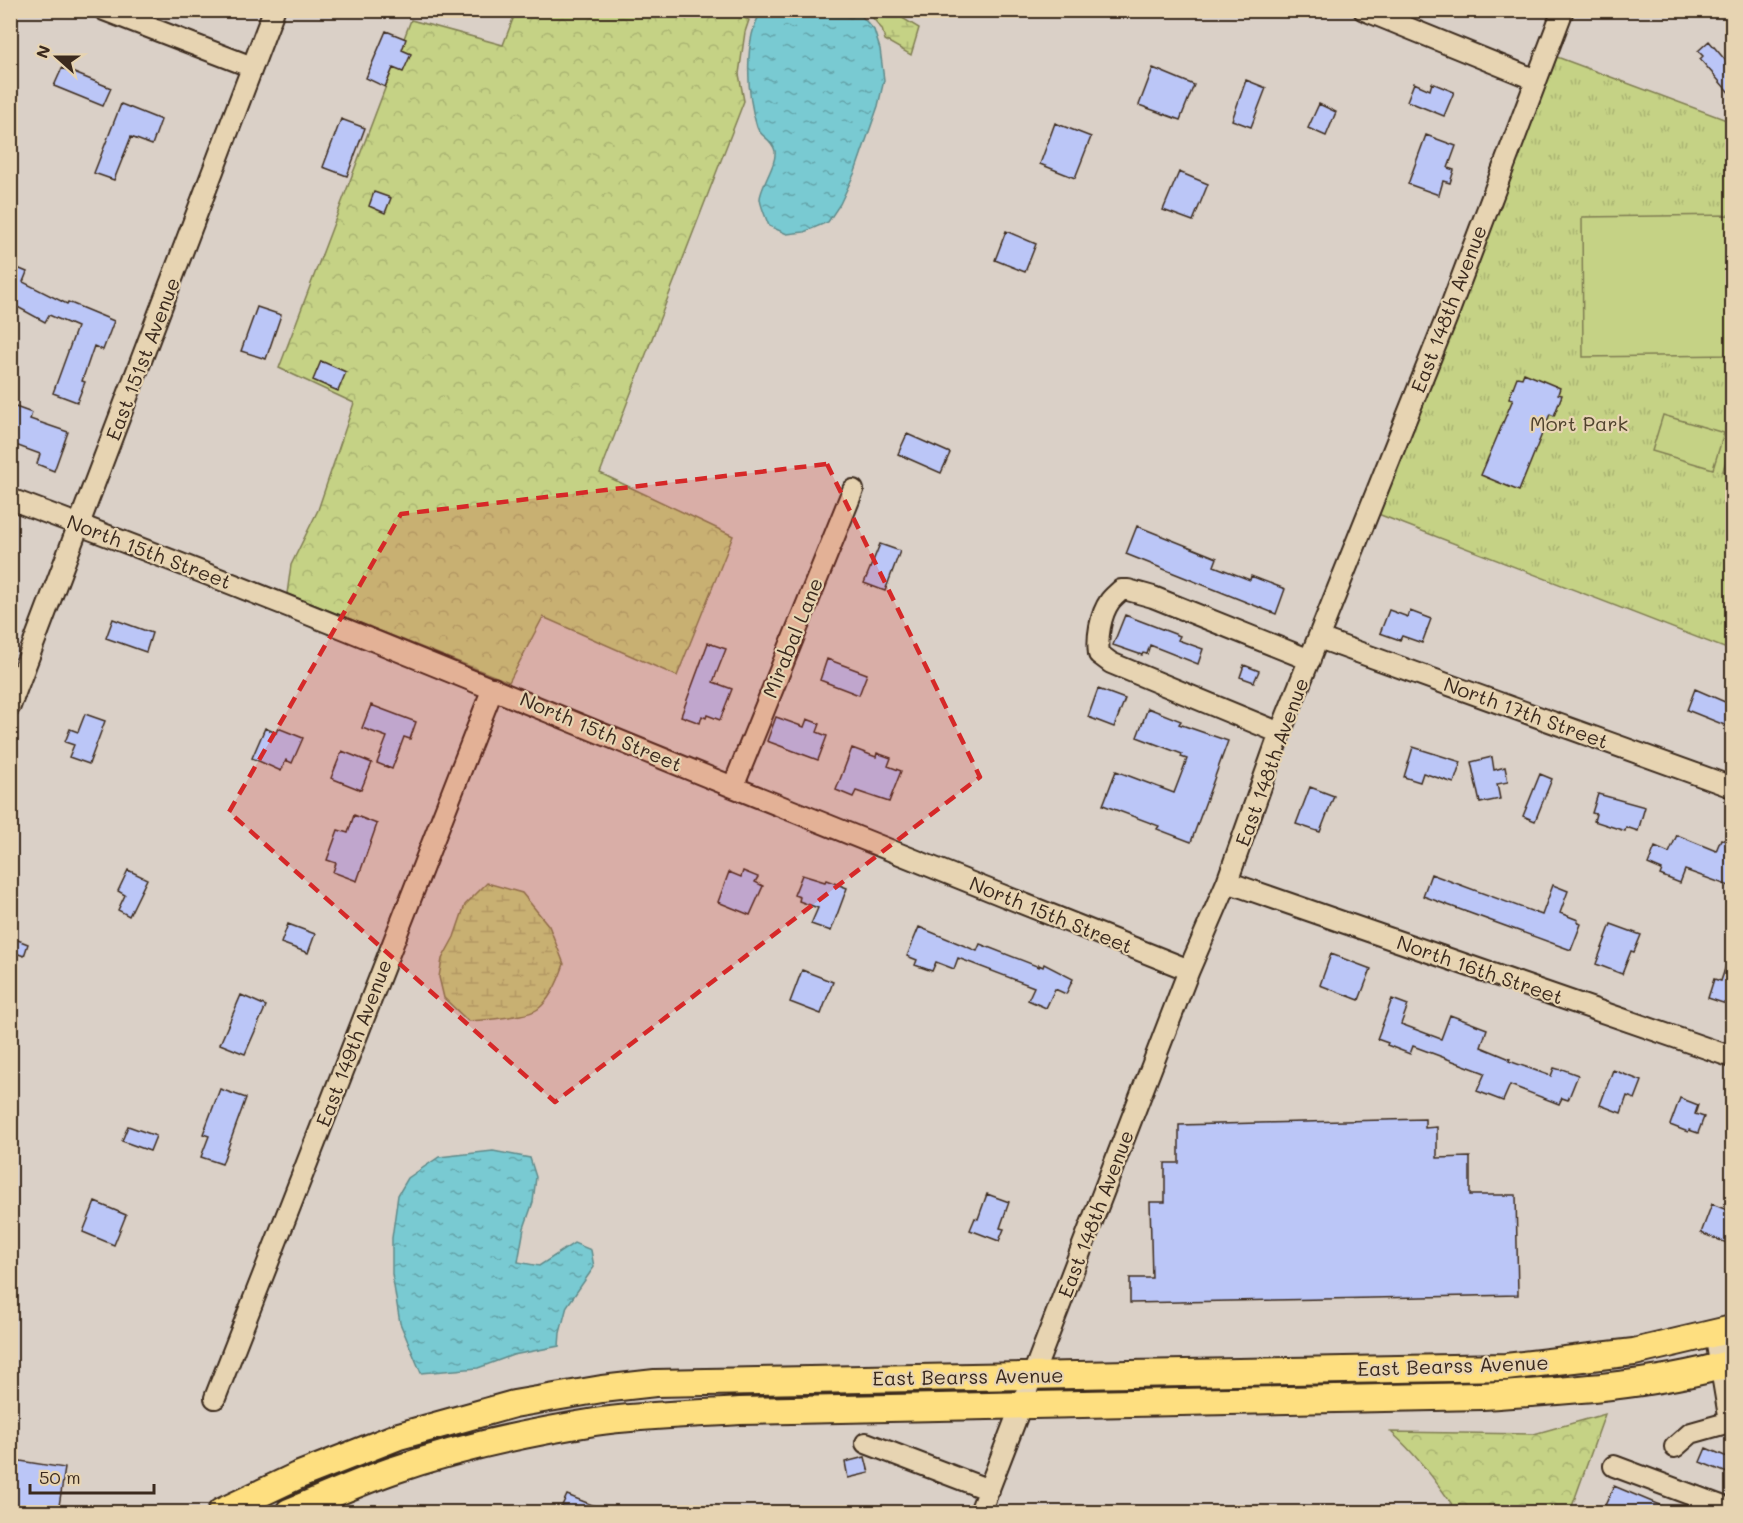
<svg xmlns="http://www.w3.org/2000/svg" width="1743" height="1523" viewBox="0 0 1743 1523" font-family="Mali,sans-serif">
	<defs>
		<pattern id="grass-tufts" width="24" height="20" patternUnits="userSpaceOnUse" patternTransform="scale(1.5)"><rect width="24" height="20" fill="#c5d285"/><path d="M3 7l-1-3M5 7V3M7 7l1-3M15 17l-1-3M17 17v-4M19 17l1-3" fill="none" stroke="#aab472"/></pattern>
		<pattern id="forest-crowns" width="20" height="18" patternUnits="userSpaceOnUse" patternTransform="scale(1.5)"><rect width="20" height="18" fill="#c5d285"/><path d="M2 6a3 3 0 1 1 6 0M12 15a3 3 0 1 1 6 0" fill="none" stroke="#aab472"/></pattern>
		<pattern id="wetland-marsh" width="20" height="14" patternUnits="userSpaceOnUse" patternTransform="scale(1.5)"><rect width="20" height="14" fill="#c5d285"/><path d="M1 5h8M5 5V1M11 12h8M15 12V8" fill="none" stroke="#aab472"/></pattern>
		<pattern id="water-ripples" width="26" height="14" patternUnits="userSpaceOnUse" patternTransform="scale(1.5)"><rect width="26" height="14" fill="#79cad2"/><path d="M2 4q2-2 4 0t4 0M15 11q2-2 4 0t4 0" fill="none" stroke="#64a4aa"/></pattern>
	</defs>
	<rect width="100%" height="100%" fill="#dad0c7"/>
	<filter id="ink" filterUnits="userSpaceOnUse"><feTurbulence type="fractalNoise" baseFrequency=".0167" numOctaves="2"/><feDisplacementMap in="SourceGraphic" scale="12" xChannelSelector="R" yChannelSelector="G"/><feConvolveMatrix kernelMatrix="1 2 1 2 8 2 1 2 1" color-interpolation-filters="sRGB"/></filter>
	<g filter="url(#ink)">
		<!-- grass -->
		<path fill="url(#grass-tufts)" stroke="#807e52" stroke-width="1.5" d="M1557 57 1732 122V651L1378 514Z"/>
		<!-- forest -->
		<path fill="url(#forest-crowns)" stroke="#807e52" stroke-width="1.5" d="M732 10 749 20 745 32 739 74 744 101 600 473 733 536 677 676 543 617 509 682 287 594 291 565 318 510 354 403 279 368 411 20 503 45 516 11Z
			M1605 1414 1570 1512H1457C1438 1483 1417 1455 1391 1432L1534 1434Z"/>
		<!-- wetland -->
		<path fill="url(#wetland-marsh)" stroke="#807e52" stroke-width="1.5" d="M867 11H891L919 28 911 55 885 40 882 29Z
			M487 883 522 893 549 926 564 964C559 979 551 999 538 1009 528 1017 483 1020 468 1021L444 998 439 977 442 959 454 937 465 905Z"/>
		<!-- garden -->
		<path fill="#c5d285" stroke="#807e52" stroke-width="1.5" d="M1732 215V355L1583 357 1582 217Z
			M1663 415 1724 433 1713 469 1652 451Z
			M1732 438V474L1723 471Z"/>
		<!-- water -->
		<path fill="url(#water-ripples)" stroke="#608a8a" stroke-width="1.5" d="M762 11H857L874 30 880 49 884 80 878 106 855 172 840 204 828 222 804 232 787 234 769 226C766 218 761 207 760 199 760 187 777 165 775 151 772 138 760 137 757 127 747 96 743 38 762 11Z
			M493 1151 530 1158 536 1177 533 1202 524 1228 518 1262 539 1266 574 1243 591 1250 594 1267 567 1306 560 1333 559 1346 513 1355 478 1368 421 1373 400 1323 392 1274V1238L398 1195 408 1178 439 1157Z"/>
		<!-- building -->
		<path fill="#bbc6f7" stroke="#3b2a1e" stroke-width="1.5" d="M386 31 406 39 402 50 411 54 403 72 393 68 385 87 366 78Z
			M1709 41 1732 68V96L1700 59 1703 56 1698 51Z
			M62 68 111 88 103 106 54 86Z
			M1153 68 1194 85 1180 120 1139 105Z
			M1246 80 1266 88 1251 127 1232 120Z
			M1414 83 1430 90 1432 83 1454 92 1444 116 1407 101Z
			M121 104 161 120 152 145 131 137 114 180 94 173Z
			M1319 104 1336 112 1326 136 1308 128Z
			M341 119 365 128 347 176 323 167Z
			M1055 123 1091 137 1075 178 1040 164Z
			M1426 135 1456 146 1448 168 1454 170 1450 183 1443 181 1439 195 1408 184Z
			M1179 172 1208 184 1193 221 1163 210Z
			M374 192 391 198 385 213 369 206Z
			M1006 231 1036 244 1025 272 995 260Z
			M10 265 27 272 23 282 67 304 68 302 114 321 103 350 94 346 82 381 85 382 77 402 53 393 77 327 49 315 45 322 14 305 10 312Z
			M257 307 281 315 266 359 241 351Z
			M321 361 346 372 338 391 313 380Z
			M1524 373 1560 388 1558 394 1562 395 1554 416 1550 414 1519 491 1481 475 1513 399 1509 398 1517 377 1522 378Z
			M10 405 32 413 30 419 68 432 54 471 37 464 40 454 10 443Z
			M907 434 950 453 941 473 898 454Z
			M1137 526 1217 558 1214 566 1250 580 1251 576 1285 589 1276 614 1126 554Z
			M880 544 900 551 885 591 864 583Z
			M1389 610 1408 617 1410 611 1431 619 1422 643 1402 636 1400 640 1380 633Z
			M1125 615 1180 636 1178 640 1203 649 1198 664 1150 645 1147 654 1143 653 1142 655 1113 645Z
			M113 619 152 633 146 652 106 638Z
			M708 643 726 649 713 682 732 689 720 720 707 715 706 718 702 716 700 723 681 716Z
			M827 659 867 674 859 695 820 680Z
			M1244 665 1259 671 1254 682 1240 677Z
			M1098 689 1125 699 1114 727 1088 717Z
			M1695 689 1732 705V713L1727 726 1687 710Z
			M371 705 416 722 410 739 404 737 392 769 377 763 387 737 362 728Z
			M1148 708 1181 721 1179 724 1228 741 1191 842 1157 829 1159 826 1103 805 1116 771 1174 793 1187 759 1181 757 1182 754 1137 737Z
			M85 714 105 721 89 764 69 757 74 745 65 742 70 729 78 732Z
			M776 717 804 727 807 719 820 724 817 732 827 736 818 760 767 741Z
			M265 728 276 733 278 728 303 738 292 763 286 760 281 771 252 758Z
			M1413 747 1461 762 1454 783 1423 773 1420 782 1404 777Z
			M852 748 876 757 877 753 891 758 888 766 901 771 889 802 856 791 853 797 836 790Z
			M342 751 372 763 361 790 331 778Z
			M1492 757 1494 770 1505 767 1508 782 1497 784 1500 799 1480 803 1471 762Z
			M1540 774 1552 779 1535 821 1523 816Z
			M1310 787 1334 796 1320 832 1296 824Z
			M1598 794 1645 807 1638 831 1626 827 1625 831 1594 821 1596 814 1592 813Z
			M354 815 377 824 357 881 333 872 336 863 327 860 338 830 348 833Z
			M1677 835 1716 851 1721 839 1732 843V887L1685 870 1680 883 1660 875 1662 870 1648 864 1655 847 1669 853Z
			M128 870 147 879 129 916 118 910 125 895 118 891Z
			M743 871 758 877 755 882 763 886 750 915 718 902 729 872 741 877Z
			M1431 874 1542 915 1553 885 1568 891 1560 913 1578 920 1577 922 1581 924 1571 950 1423 896Z
			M802 875 825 882 826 880 847 888 831 931 811 924 818 908 799 901 800 897 794 895Z
			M288 924 315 934 308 953 281 943Z
			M1611 924 1641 935 1634 952 1631 951 1622 974 1596 964Z
			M919 927 977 951 980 944 1039 967V965L1043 967 1044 964 1073 979 1066 994 1055 989 1046 1008 1028 1000 1034 987 958 958 954 969 936 962 932 971 915 965 917 960 907 956Z
			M10 937 28 944 24 956 10 951Z
			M1730 953 1732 954V1006L1708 998 1714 979 1721 981Z
			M1331 954 1371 969 1359 1000 1320 985Z
			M802 970 833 982 821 1014 790 1002Z
			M241 995 266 1006 245 1054 220 1044Z
			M1392 999 1408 1005 1401 1024 1441 1039 1450 1015 1487 1029 1481 1047 1510 1059 1509 1061 1551 1076 1554 1068 1561 1070 1562 1069 1578 1075 1568 1100 1562 1098 1559 1104 1510 1085 1503 1101 1477 1091 1485 1073 1413 1046 1410 1054 1387 1045 1388 1043 1377 1039Z
			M1613 1070 1642 1081 1635 1099 1627 1096 1621 1113 1600 1105Z
			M220 1089 246 1098 222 1164 201 1157 209 1136 203 1134Z
			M1680 1098 1698 1105 1695 1114 1704 1117 1698 1133 1689 1130 1688 1132 1670 1125Z
			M1425 1119V1128L1437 1127V1158L1470 1157V1195H1516L1518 1295 1130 1303V1278H1152L1150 1202H1165V1163H1179V1125Z
			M128 1126 156 1136 150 1151 122 1141Z
			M987 1194 1009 1202 1000 1228 1004 1229 999 1241 970 1230 975 1218 978 1219Z
			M95 1202 126 1215 114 1245 83 1232Z
			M1712 1204 1732 1212V1245L1701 1233Z
			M1706 1448 1732 1459V1475L1700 1462Z
			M865 1457 869 1473 848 1478 845 1462Z
			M14 1460 65 1468 58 1512 10 1506V1480Z
			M1614 1486 1676 1512H1602Z
			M567 1495 610 1512H559Z"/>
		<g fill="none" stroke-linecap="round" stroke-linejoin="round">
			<defs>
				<path id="minor" d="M104 10 252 67
					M1364 10 1536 80
					M10 499C254 589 493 690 733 787 885 849 1037 909 1189 970
					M1319 638 1732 787
					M10 706 274 10
					M1280 733 1111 663 1099 654C1097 638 1100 615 1110 601 1113 597 1117 594 1121 590H1128L1153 597 1310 660
					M733 787 853 490
					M1227 882 1732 1057
					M1715 1333 1730 1422
					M215 1398 493 688
					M866 1443 989 1490
					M1675 1447 1691 1433 1730 1422 1732 1423
					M1614 1466 1732 1510
					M980 1512 1189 970 1227 882 1280 733 1446 319 1563 10"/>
				<path id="major" d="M221 1512 297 1476 399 1436 514 1404 602 1389 655 1383 1506 1367 1634 1352 1732 1329
					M289 1512C323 1498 357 1483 391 1471 457 1448 526 1433 595 1422 643 1415 692 1414 740 1411L1482 1396C1567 1391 1651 1386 1732 1363"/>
			</defs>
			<!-- minor casing -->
			<use href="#minor" stroke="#3b2a1e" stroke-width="24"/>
			<!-- major casing -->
			<use href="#major" stroke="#3b2a1e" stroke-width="30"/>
			<!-- minor -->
			<use href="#minor" stroke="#e7d4b2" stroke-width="20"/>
			<!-- major -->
			<use href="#major" stroke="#fedf80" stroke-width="26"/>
		</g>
	</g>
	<!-- marked area -->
	<path fill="#d62828" fill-opacity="0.2" stroke="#d62828" stroke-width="4.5" stroke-dasharray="12 8" stroke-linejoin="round" d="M827 464 980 777 555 1102 229 812 401 514Z"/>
	<g text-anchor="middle" stroke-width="4.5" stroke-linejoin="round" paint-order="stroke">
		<!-- street labels -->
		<g font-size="20" fill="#3b2a1e" stroke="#e7d4b2">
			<text transform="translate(1449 309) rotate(-69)" y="7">East 148th Avenue</text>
			<text transform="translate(143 359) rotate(-69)" y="7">East 151st Avenue</text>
			<text transform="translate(149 552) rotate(21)" y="7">North 15th Street</text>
			<text transform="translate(793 638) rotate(-68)" y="7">Mirabal Lane</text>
			<text transform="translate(1526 713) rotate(20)" y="7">North 17th Street</text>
			<text transform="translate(601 732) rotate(23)" y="7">North 15th Street</text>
			<text transform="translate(1272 762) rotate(-70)" y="7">East 148th Avenue</text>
			<text transform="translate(1051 915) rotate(22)" y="7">North 15th Street</text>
			<text transform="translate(1480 970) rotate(19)" y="7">North 16th Street</text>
			<text transform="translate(354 1043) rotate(-69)" y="7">East 149th Avenue</text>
			<text transform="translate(1096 1214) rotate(-69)" y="7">East 148th Avenue</text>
			<text transform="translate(1453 1366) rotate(-2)" y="7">East Bearss Avenue</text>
			<text transform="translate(968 1377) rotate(-1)" y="7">East Bearss Avenue</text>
		</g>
		<!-- park labels -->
		<g font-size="20" fill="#50432d" stroke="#e7d4b2">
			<text x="1579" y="431">Mort Park</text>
		</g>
	</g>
	<!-- margin -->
	<rect width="1743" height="1523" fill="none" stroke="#e7d4b2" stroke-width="36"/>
	<rect x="18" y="18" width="1707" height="1487" fill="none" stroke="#3b2a1e" stroke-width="2" filter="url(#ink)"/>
	<!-- north arrow -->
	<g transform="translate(57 57) rotate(291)" stroke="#e7d4b2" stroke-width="4.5" paint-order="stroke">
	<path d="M0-4.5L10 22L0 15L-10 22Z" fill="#3b2a1e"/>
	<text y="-9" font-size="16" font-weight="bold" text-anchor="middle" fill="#3b2a1e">N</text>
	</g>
	<!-- scale -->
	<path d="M30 1484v9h124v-9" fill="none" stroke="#3b2a1e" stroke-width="3"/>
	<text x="39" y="1484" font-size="18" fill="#3b2a1e" stroke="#e7d4b2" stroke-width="4.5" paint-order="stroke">50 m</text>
</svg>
